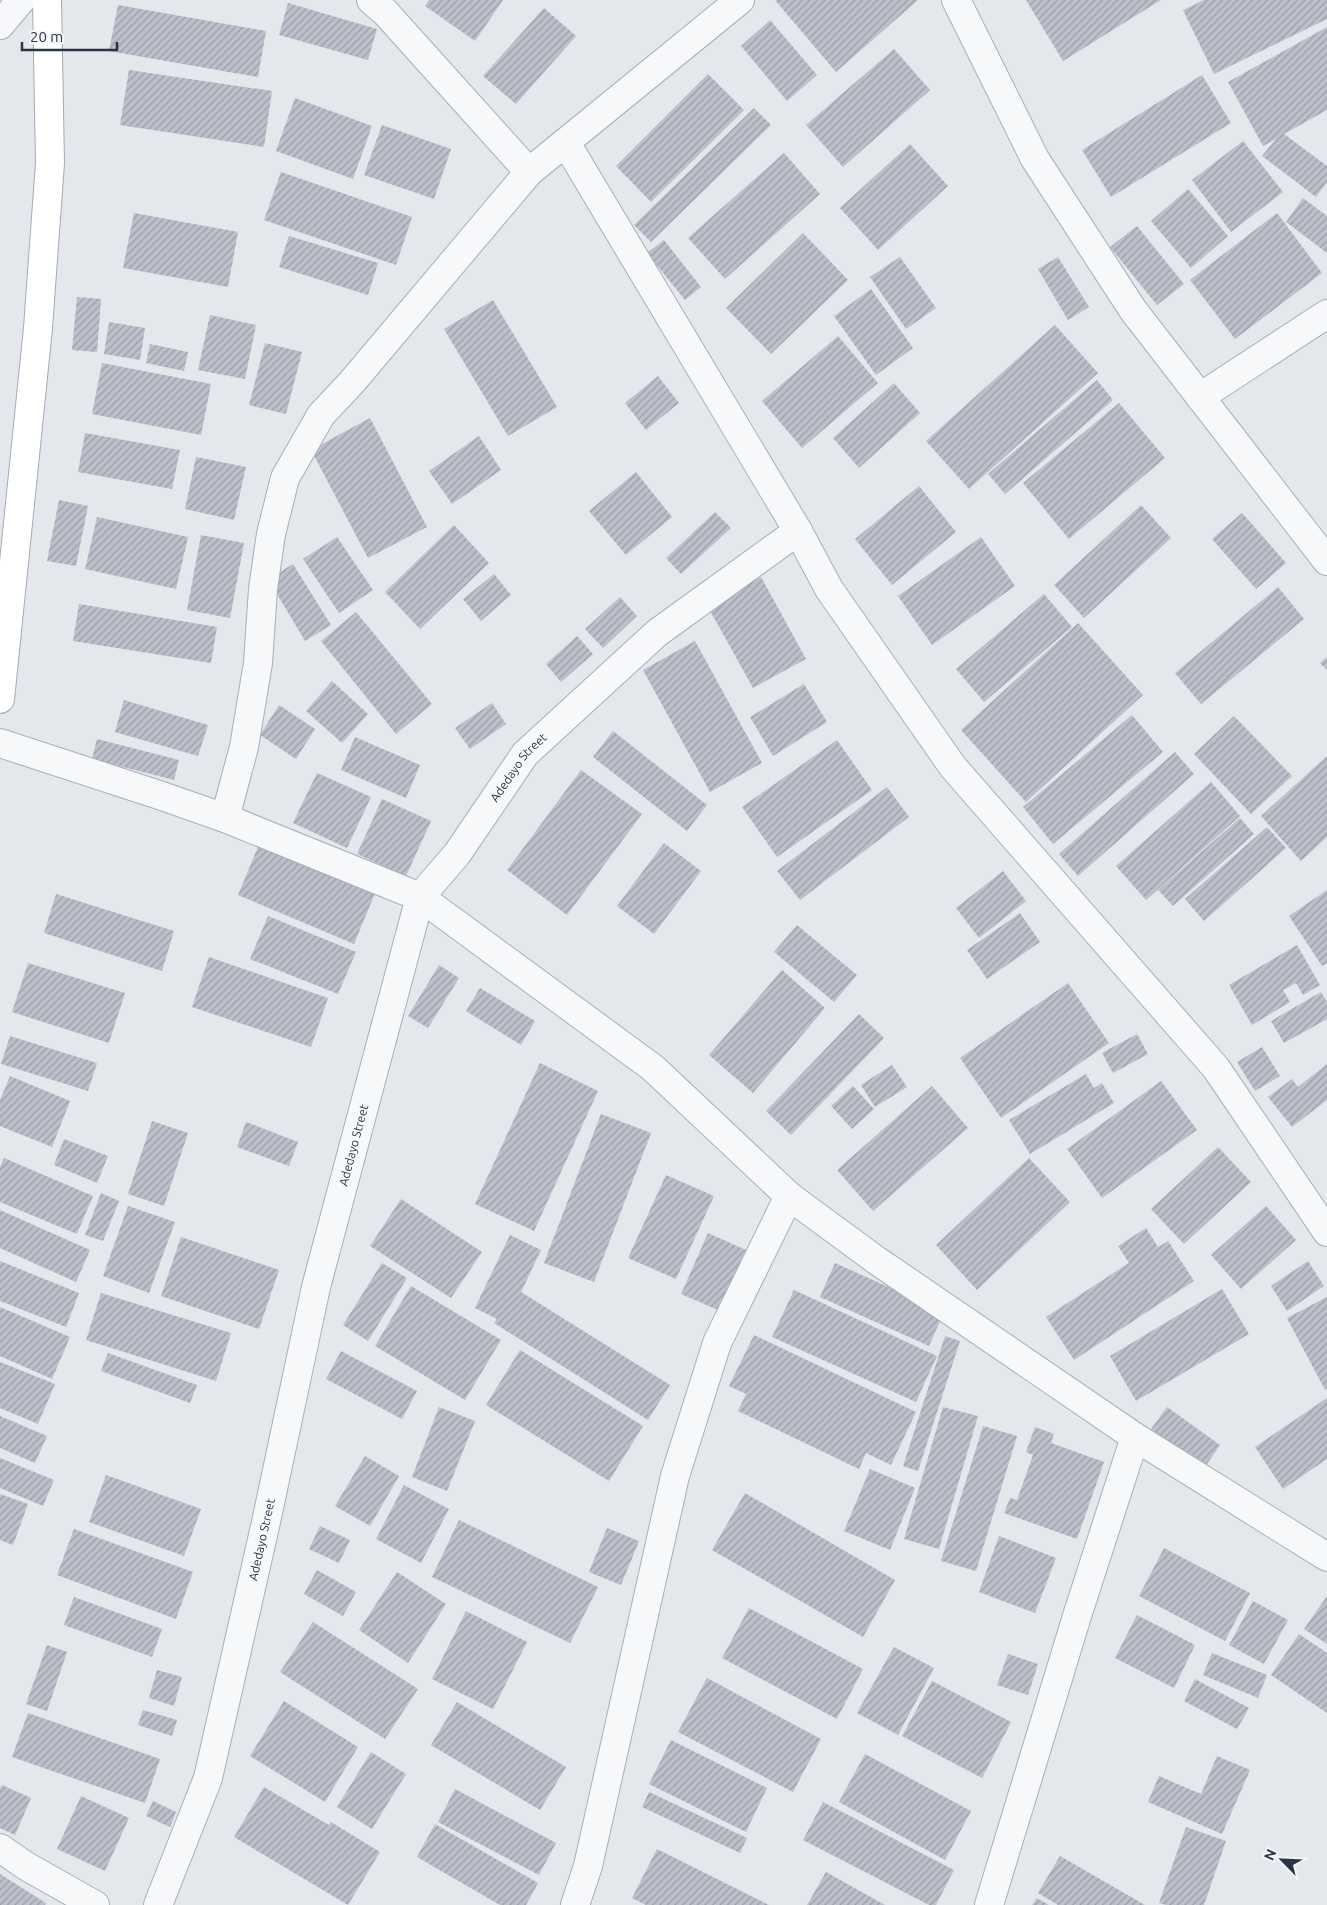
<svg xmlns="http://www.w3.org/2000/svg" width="1327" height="1905" viewBox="0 0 1327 1905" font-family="Ubuntu,sans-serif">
	<defs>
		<pattern id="building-hatch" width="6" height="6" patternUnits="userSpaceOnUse" patternTransform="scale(1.25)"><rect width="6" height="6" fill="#bbc0ca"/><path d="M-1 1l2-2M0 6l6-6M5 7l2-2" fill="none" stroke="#989da6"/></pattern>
	</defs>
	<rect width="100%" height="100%" fill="#e4e7ec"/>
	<!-- building -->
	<path fill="url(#building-hatch)" d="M429 0H503L475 41 425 6Z
		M775 0H918L836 72Z
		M1026 0H1161L1063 61Z
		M1204 0H1327V19L1214 74 1183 10Z
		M288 3 377 29 368 60 279 35Z
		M118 5 266 31 258 77 109 51Z
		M544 8 576 36 516 104 483 76Z
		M770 20 817 75 787 101 741 46Z
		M1327 27V110L1284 134 1327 166V182L1316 197 1262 156 1276 139 1263 146 1228 82Z
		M894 49 930 90 843 167 806 125Z
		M129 70 272 91 264 147 120 125Z
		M708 74 744 110 651 202 616 166Z
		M1202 75 1231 123 1111 197 1082 150Z
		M295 98 372 126 353 179 276 151Z
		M754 108 771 125 651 242 634 225Z
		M382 125 451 149 434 199 364 175Z
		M1243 141 1283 192 1231 232 1192 180Z
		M910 144 948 186 878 250 840 208Z
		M784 153 820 194 725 279 688 238Z
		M281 172 412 217 396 265 264 220Z
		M1188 189 1228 236 1191 268 1151 221Z
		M1303 198 1327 216V253L1286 222Z
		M134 213 238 232 228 287 123 268Z
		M1277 213 1322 273 1235 339 1190 280Z
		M1137 226 1184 284 1157 305 1110 247Z
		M803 233 848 280 771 354 726 308Z
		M289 236 378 263 368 295 279 267Z
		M664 240 701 287 685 300 647 253Z
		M900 257 936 308 906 329 870 277Z
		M1058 257 1089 307 1068 320 1038 269Z
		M871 289 913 348 876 375 834 316Z
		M77 297 101 299 97 352 72 350Z
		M493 300 557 407 508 436 444 329Z
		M210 315 256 325 245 379 198 370Z
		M109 322 145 328 140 360 104 354Z
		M1055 325 1098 373 969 489 926 441Z
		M838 336 878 383 802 448 762 401Z
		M265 343 302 352 286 414 249 405Z
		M150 344 188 352 184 371 146 363Z
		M102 363 211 384 201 435 92 414Z
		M658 376 679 403 646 430 625 403Z
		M1097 380 1113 400 1005 494 988 474Z
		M894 383 920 413 859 468 833 438Z
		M1119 403 1165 458 1069 539 1023 483Z
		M370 418 427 527 368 558 311 450Z
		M85 433 180 450 172 489 78 472Z
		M479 436 501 470 452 504 429 471Z
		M196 457 246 467 234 520 185 509Z
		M636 472 672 517 626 555 589 511Z
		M919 486 956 532 892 585 855 539Z
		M59 500 88 506 76 566 47 561Z
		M1141 505 1171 538 1084 618 1054 585Z
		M715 512 731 528 681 574 666 558Z
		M1242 513 1286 563 1256 589 1212 539Z
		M97 517 188 537 176 589 85 569Z
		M454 525 489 563 420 629 385 592Z
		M201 535 244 543 230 618 187 610Z
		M337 537 373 590 339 613 303 559Z
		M981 537 1015 586 932 645 898 596Z
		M293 564 331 625 305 641 268 579Z
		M494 574 511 595 481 621 463 599Z
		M761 577 806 659 753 688 708 607Z
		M1278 587 1304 619 1201 704 1175 673Z
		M1044 594 1072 627 984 702 956 669Z
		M620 597 637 616 603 648 585 629Z
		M79 604 217 627 211 663 73 641Z
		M356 612 432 704 396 734 321 641Z
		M1078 623 1143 695 1026 802 961 730Z
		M577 636 593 654 561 682 546 664Z
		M695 641 762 763 710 792 643 670Z
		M1327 657V670L1320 663Z
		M332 681 368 714 342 743 306 711Z
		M804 684 827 722 773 756 750 717Z
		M124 700 208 725 198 756 115 732Z
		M492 703 506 724 470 749 455 728Z
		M279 705 315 729 296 759 260 735Z
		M1132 715 1163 752 1053 844 1023 807Z
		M1234 716 1292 776 1251 814 1194 754Z
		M613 731 707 805 687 831 593 757Z
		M355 737 420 765 406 798 341 770Z
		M97 739 179 760 174 780 92 759Z
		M837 740 872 790 777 857 742 807Z
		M1175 752 1194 774 1078 876 1059 854Z
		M1327 756V837L1301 861 1261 816Z
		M581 770 642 814 567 915 507 870Z
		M317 773 371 797 347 848 293 823Z
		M1211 782 1240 816 1146 900 1116 866Z
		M887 787 909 817 800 900 777 871Z
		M382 799 431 821 406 876 357 854Z
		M1240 818 1254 834 1173 906 1158 890Z
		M1267 827 1286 848 1204 921 1185 899Z
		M260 842 376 891 354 944 238 895Z
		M664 843 701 871 654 934 617 906Z
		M1003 871 1026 901 979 938 956 908Z
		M1327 890V963L1322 966 1289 916Z
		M56 894 174 931 162 971 44 933Z
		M1020 913 1040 942 987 979 967 950Z
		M268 916 356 952 338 994 250 959Z
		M797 925 857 975 834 1002 774 952Z
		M1297 945 1320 985 1303 995 1296 983 1283 990 1290 1002 1252 1025 1229 985Z
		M209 957 328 998 311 1047 192 1007Z
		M28 963 125 993 109 1043 12 1012Z
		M439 965 459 978 428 1028 408 1016Z
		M782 970 825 1008 753 1093 709 1055Z
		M1068 983 1109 1043 1001 1118 960 1058Z
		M480 988 535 1021 521 1045 466 1011Z
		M1321 992 1327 1002V1019L1284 1043 1271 1021Z
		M859 1014 884 1038 791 1135 766 1111Z
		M1137 1034 1148 1054 1113 1073 1102 1053Z
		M10 1036 97 1063 88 1091 1 1064Z
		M1262 1047 1280 1076 1255 1091 1237 1062Z
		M540 1063 598 1091 534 1231 475 1204Z
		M1327 1064V1100L1292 1127 1268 1097 1292 1079 1298 1087Z
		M892 1065 907 1087 875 1107 861 1085Z
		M1086 1074 1094 1088 1102 1083 1114 1103 1030 1154 1009 1120Z
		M10 1076 70 1101 52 1147 0 1126V1100Z
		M1161 1081 1197 1130 1102 1198 1067 1149Z
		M853 1086 874 1109 852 1129 831 1106Z
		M932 1086 968 1128 873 1211 837 1170Z
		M601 1114 651 1133 594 1282 544 1263Z
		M152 1121 188 1133 164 1206 128 1194Z
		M246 1122 298 1142 289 1166 237 1147Z
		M64 1139 108 1156 97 1183 54 1165Z
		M1218 1147 1251 1182 1184 1244 1151 1209Z
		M4 1158 93 1196 77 1234 0 1202V1167Z
		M1029 1158 1070 1202 977 1290 936 1245Z
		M666 1175 714 1196 676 1279 628 1258Z
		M101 1193 119 1201 103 1241 85 1235Z
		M401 1199 482 1252 451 1298 370 1246Z
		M128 1206 175 1222 149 1293 103 1276Z
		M1266 1206 1296 1240 1241 1289 1211 1255Z
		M0 1210 90 1250 76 1282 0 1248Z
		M1146 1228 1158 1247 1168 1241 1194 1281 1074 1360 1046 1317 1129 1263 1118 1246Z
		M708 1233 746 1250 718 1310 681 1294Z
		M510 1235 541 1250 521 1292 670 1385 648 1420 494 1323 497 1319 475 1308Z
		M181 1237 279 1270 259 1329 161 1296Z
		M0 1261 79 1293 66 1327 0 1301Z
		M1308 1261 1324 1286 1287 1311 1271 1286Z
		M382 1263 407 1278 368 1341 343 1325Z
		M835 1263 944 1312 929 1346 820 1297Z
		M411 1286 501 1340 465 1400 375 1346Z
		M1222 1289 1249 1334 1136 1401 1110 1356Z
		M794 1290 937 1356 916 1402 772 1337Z
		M101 1293 231 1333 216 1381 86 1340Z
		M1327 1297V1388L1325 1390 1287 1318Z
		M0 1307 70 1337 52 1379 0 1356Z
		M754 1335 916 1412 891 1465 866 1453 859 1469 738 1411 746 1394 729 1386Z
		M945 1336 960 1341 918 1471 903 1466Z
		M520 1350 643 1426 609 1481 486 1405Z
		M341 1351 417 1391 402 1419 326 1379Z
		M108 1353 197 1385 190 1403 101 1371Z
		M0 1362 55 1384 38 1424 0 1408Z
		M1327 1398V1459L1283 1489 1255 1447Z
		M439 1407 475 1421 447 1491 412 1477Z
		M943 1407 978 1416 939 1549 904 1539Z
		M1167 1407 1220 1445 1205 1467 1151 1429Z
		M0 1416 47 1436 35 1463 0 1448Z
		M983 1426 1017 1436 976 1571 941 1561Z
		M1035 1427 1054 1434 1051 1443 1104 1462 1077 1539 1004 1513 1010 1498 1017 1500 1033 1455 1026 1452Z
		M365 1456 399 1476 370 1526 335 1506Z
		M0 1458 54 1480 43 1506 0 1488Z
		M870 1469 915 1488 890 1550 844 1531Z
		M106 1475 201 1509 184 1556 89 1522Z
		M404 1485 449 1509 421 1563 376 1539Z
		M745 1493 895 1580 863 1637 712 1550Z
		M0 1494 28 1504 13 1545 0 1540Z
		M459 1520 598 1587 570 1643 432 1577Z
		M320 1526 350 1540 339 1563 309 1549Z
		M607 1528 639 1541 621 1585 589 1572Z
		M74 1529 193 1572 176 1619 57 1575Z
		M999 1536 1056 1558 1035 1613 979 1592Z
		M1164 1548 1250 1593 1225 1641 1139 1596Z
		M317 1570 356 1592 343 1616 304 1594Z
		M397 1572 446 1604 408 1663 359 1630Z
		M1327 1596V1644L1304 1629Z
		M74 1597 162 1629 152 1657 64 1625Z
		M1253 1601 1288 1620 1264 1664 1229 1645Z
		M749 1608 863 1669 837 1719 722 1658Z
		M466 1611 527 1642 493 1709 432 1679Z
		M1137 1615 1195 1645 1174 1688 1115 1658Z
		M313 1622 418 1689 385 1739 280 1672Z
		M1299 1634 1327 1653V1713L1271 1675Z
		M47 1645 67 1652 47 1711 26 1704Z
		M894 1647 934 1668 898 1735 857 1713Z
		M1212 1653 1267 1675 1258 1698 1203 1675Z
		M1008 1654 1038 1664 1028 1695 997 1685Z
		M157 1670 182 1677 174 1706 149 1698Z
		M707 1678 821 1739 793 1792 678 1732Z
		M1195 1679 1249 1708 1237 1729 1184 1701Z
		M932 1681 1011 1722 982 1778 902 1736Z
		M284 1701 358 1747 325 1802 250 1756Z
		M457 1702 566 1767 540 1810 431 1745Z
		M143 1710 177 1720 172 1736 138 1725Z
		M28 1713 160 1759 145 1803 12 1757Z
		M671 1740 767 1788 746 1832 649 1784Z
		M371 1752 406 1774 372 1829 337 1807Z
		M865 1754 971 1811 945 1860 839 1802Z
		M1217 1756 1250 1770 1222 1834 1148 1802 1159 1776 1201 1794Z
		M2 1785 31 1798 15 1835 0 1828V1789Z
		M264 1787 329 1825 331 1822 380 1852 348 1905 234 1837Z
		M455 1789 556 1843 539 1875 438 1822Z
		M649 1792 747 1838 740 1853 642 1807Z
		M81 1796 129 1818 105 1871 57 1849Z
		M153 1801 176 1812 170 1827 146 1816Z
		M823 1802 954 1870 936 1905H929L803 1840Z
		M435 1824 538 1883 526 1905H500L417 1857Z
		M1186 1827 1226 1841 1204 1905H1166L1159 1903Z
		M657 1849 769 1905H646L632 1898Z
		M1060 1856 1145 1905H1058L1038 1893Z
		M826 1872 885 1905H807Z
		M0 1874 46 1903 45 1905H0Z
		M1037 1898 1049 1905H1032Z"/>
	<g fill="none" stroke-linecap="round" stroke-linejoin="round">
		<defs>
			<g id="minor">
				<path d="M371 0 385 12 529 172"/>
				<path d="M956 0 1035 159 1133 310 1327 561"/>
				<path d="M0 25 21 0"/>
				<path d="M566 143 798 531 829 589 953 767 1216 1068 1327 1232"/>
				<path d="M1200 397 1327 314"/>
				<path d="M0 743 159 795 225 818 420 897 653 1068 789 1196 876 1260 1135 1437 1327 1557"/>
				<path d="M225 818 244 747 258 663 263 589 271 534 285 478 321 415 352 382 529 172 740 0"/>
				<path d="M0 1848 26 1866 95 1905"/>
				<path id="s1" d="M158 1905 208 1778 266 1522 316 1287 420 897 457 854 525 754 657 633 798 531"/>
				<path d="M575 1905 588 1866 675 1476 717 1343 789 1196"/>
				<path d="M989 1905 1077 1616 1135 1437"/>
			</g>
			<path id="major" d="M0 699 38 328 50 163 47 0"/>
		</defs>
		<!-- minor casing -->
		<use href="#minor" stroke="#a9aeb7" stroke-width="30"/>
		<!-- major casing -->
		<use href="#major" stroke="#a3abb8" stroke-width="30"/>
		<!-- minor -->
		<use href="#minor" stroke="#f7f8fa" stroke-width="28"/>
		<!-- major -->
		<use href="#major" stroke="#fff" stroke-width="28"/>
	</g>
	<g text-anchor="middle" stroke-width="4.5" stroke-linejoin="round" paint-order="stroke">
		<!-- street labels -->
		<g font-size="12" fill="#2b3445" stroke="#f4f6f9">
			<text dy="4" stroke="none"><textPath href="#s1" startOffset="1206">Adedayo Street</textPath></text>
			<text dy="4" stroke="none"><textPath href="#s1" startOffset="786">Adedayo Street</textPath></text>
			<text dy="4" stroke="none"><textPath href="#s1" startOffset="381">Adedayo Street</textPath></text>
		</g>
	</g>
	<!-- north arrow -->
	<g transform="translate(1282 1860) rotate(294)" stroke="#f4f6f9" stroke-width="4" paint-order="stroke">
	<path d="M0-4L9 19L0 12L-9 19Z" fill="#2b3445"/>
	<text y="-8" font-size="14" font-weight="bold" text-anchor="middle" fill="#2b3445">N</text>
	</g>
	<!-- scale -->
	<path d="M22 42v8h95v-8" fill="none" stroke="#2b3445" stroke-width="2.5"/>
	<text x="30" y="42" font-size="15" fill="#2b3445" stroke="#f4f6f9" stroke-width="4" paint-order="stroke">20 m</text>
</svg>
